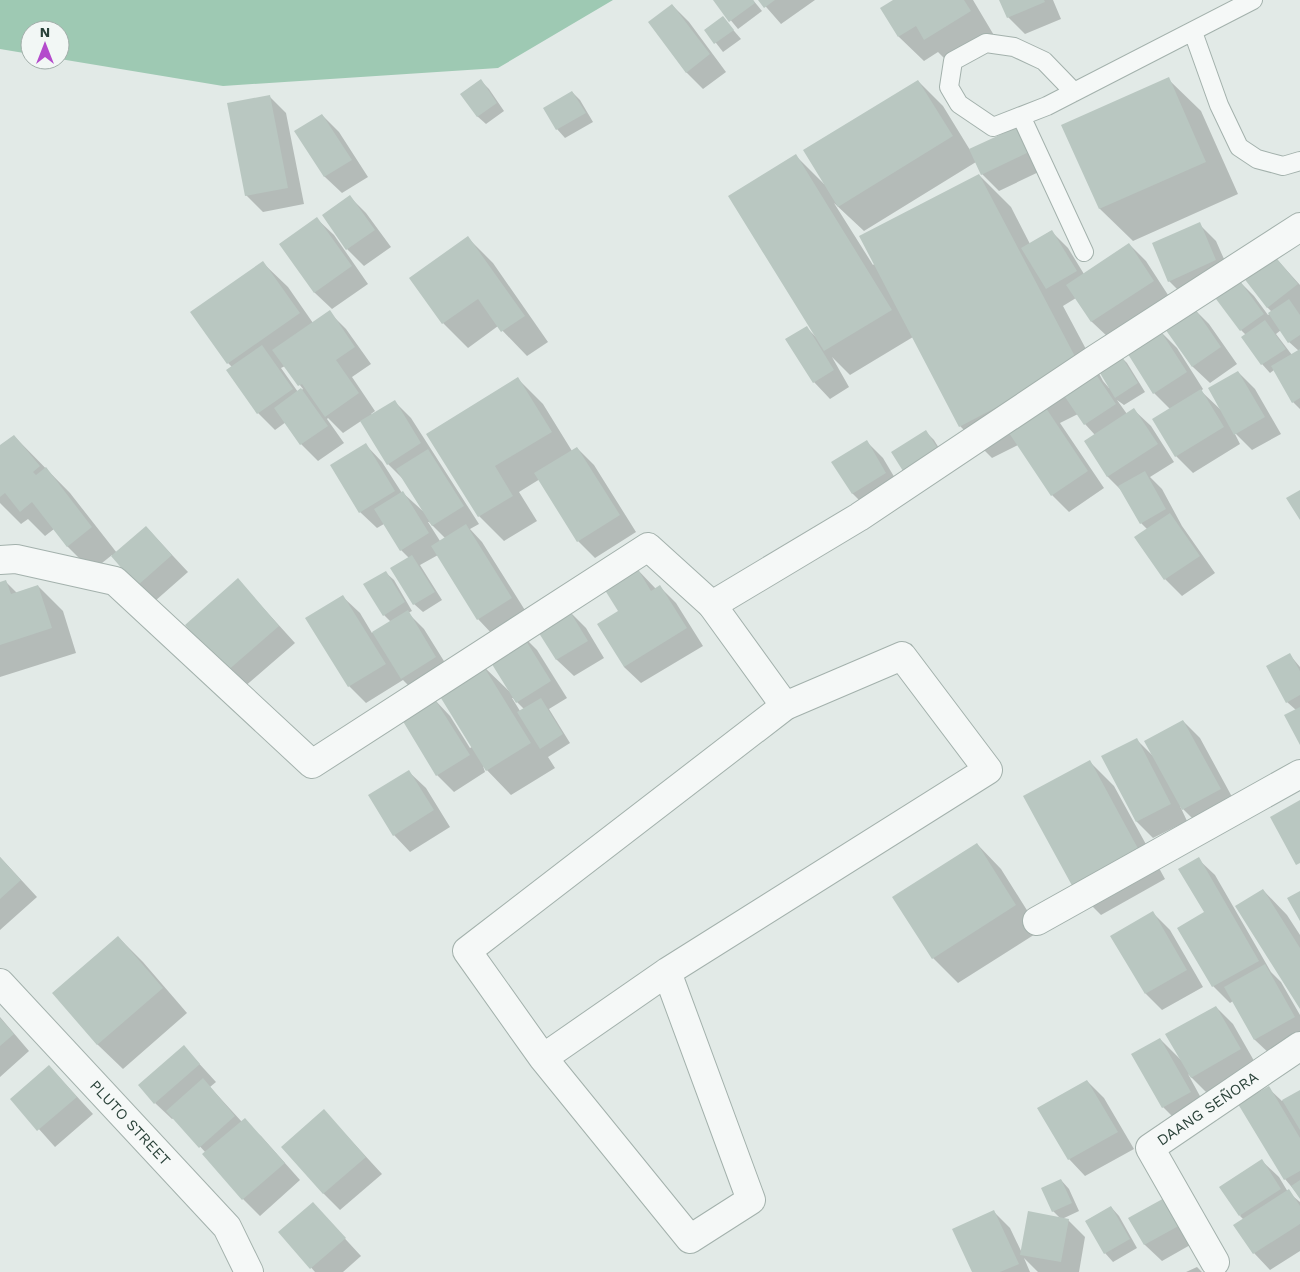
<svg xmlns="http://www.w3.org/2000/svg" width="1300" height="1272" viewBox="0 0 1300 1272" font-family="'Work Sans',sans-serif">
	<rect width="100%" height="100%" fill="#e2eae7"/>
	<!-- water -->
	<path fill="#9ec9b3" d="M0 0H613L498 68 223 86 60 59V30H30V54L0 49Z"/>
	<!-- shadow -->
	<path fill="#0003" fill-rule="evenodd" d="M714 0H753L762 11 738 29Z
		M760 0H815L781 24Z
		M895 0H973L995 37 950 64 938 52 924 61 899 37Z
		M1001 0H1053L1061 19 1025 34 1008 17Z
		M672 5 689 22 726 72 703 89 686 72Z
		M723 18 741 39 723 52 706 30Z
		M1168 79 1201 111 1238 194 1133 241 1100 209 1063 125Z
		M481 81 489 89 504 111 486 124 477 116Z
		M918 81 943 106 970 150 1017 128 1045 169 999 191 982 174 976 162 864 231 834 203 873 265 979 175 1011 207 1030 244 1051 231 1068 248 1084 274 1129 244 1146 261 1170 298 1109 338 1092 322 1076 298 1063 306 1103 381 1109 388 1119 355 1127 363 1145 392 1124 405 1117 400 1127 414 1134 410 1151 426 1174 462 1150 477 1162 489 1182 526 1215 573 1182 596 1165 579 1148 530 1141 523 1123 492 1108 477 1085 441 1095 435 1085 424 1078 414 1060 423 1104 488 1069 512 1052 495 1018 445 992 458 960 426 913 337 850 375 832 357 849 387 830 399 814 382 807 328 816 337 795 155 824 184Z
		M572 92 580 100 593 122 565 138 557 129 545 108Z
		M269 96 286 113 304 204 263 212 246 195Z
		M322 115 339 132 368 177 342 193 325 177 296 132Z
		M350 197 366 213 391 247 364 266 347 249Z
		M317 219 334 235 368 284 332 309 315 293 280 244Z
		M1199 224 1216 241 1232 277 1186 298 1169 281Z
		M468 238 493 263 548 342 527 356 498 326 468 348 443 323Z
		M1273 255 1300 285V409L1293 402 1274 370 1270 373 1262 364 1243 337 1246 335 1241 330 1237 279 1254 296 1268 315 1272 312 1267 307ZM1281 330 1289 342 1299 351 1292 355 1276 334Z
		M263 263 288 287 313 323 329 312 346 329 371 364 352 377 375 411 371 414 372 416 395 402 411 418 479 524 470 529 482 542 528 615 494 636 478 619 438 555 420 565 442 600 423 612 414 604 409 558 401 550 384 524 377 528 360 512 366 445 382 462 402 493H403L425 513 404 480 388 464 361 421 343 433 328 418 327 419 344 443 318 461 301 444 286 422 275 430 258 413 232 367 228 363ZM285 366 303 389 298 392 281 368ZM428 522H429L445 538 440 541Z
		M1193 308 1209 324 1237 364 1210 383 1193 367 1165 327Z
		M1160 331 1177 348 1203 389 1201 391 1222 411 1238 372 1255 389 1281 434 1252 450 1234 432 1240 444 1193 473 1176 456 1170 409 1154 393Z
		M518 379 543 404 572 451 577 448 594 465 636 532 595 558 578 541 540 479 519 492 537 521 504 541 479 516Z
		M926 432 934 440 945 458 912 478 904 470Z
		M14 436 70 493 117 553 146 527 188 572 155 601 112 555 92 571 67 546 54 529 45 536 28 519 21 524 0 503V447Z
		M867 442 883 458 902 490 869 510 853 494 833 462Z
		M636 568 656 589 660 587 676 603 703 646 641 683 624 667 620 611Z
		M385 572 394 580 412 611 408 613 424 629 452 674 418 695 403 680 366 703 349 686 343 597 360 613 372 633 391 622 384 615Z
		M238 580 295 643 243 688 227 671Z
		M6 582 17 593 38 586 63 611 76 653 0 677V583Z
		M569 611 586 628 604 658 574 676 557 660 539 630Z
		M520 633 537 650 567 698 549 709 570 743 548 757 555 768 511 795 483 766 485 772 454 792 437 775 434 699 450 716 470 748 472 747 481 664 510 692ZM512 698H513L524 709 520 711Z
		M1290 655 1300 667V742L1296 710 1287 702Z
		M1183 721 1200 738 1237 806 1200 826 1180 806 1187 821 1153 838 1137 822 1136 739 1153 756Z
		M1089 761 1114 786 1165 879 1101 915 1076 890Z
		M409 772 426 788 450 827 410 852 394 835Z
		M977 844 1001 869 1040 931 958 983 933 958Z
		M0 857 37 897 0 930Z
		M1198 859 1215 875 1271 972 1281 982 1300 1015V1041L1272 1056 1255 1040 1233 1001 1230 1003 1213 986Z
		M1263 890 1287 915 1300 935V1006Z
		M1153 913 1170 930 1203 987 1162 1010 1146 994Z
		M118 937 143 962 187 1013 123 1069 98 1045 53 993Z
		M1216 1007 1233 1024 1257 1066 1208 1094 1188 1074 1207 1109 1180 1124 1163 1107 1133 1055 1160 1039 1181 1060Z
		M0 1017 29 1051 0 1077Z
		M184 1047 216 1082 210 1087 242 1122 261 1136 300 1180 260 1216 243 1199 204 1154 206 1153 174 1118 172 1119 155 1103Z
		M49 1066 93 1114 55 1147 12 1099Z
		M1087 1081 1104 1098 1134 1149 1085 1176 1069 1159Z
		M1268 1088 1282 1101 1300 1091V1197L1285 1179Z
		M324 1111 382 1174 340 1210 323 1193Z
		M1262 1161 1279 1177 1288 1192 1300 1202V1251L1270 1270 1254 1253 1244 1220 1240 1216Z
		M1061 1180 1069 1189 1079 1211 1062 1219 1068 1220 1085 1237 1079 1272H1038L1024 1258 1030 1272H973L994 1212 1010 1228 1022 1253 1061 1219 1053 1211Z
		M1167 1198 1199 1240 1162 1261 1145 1245 1130 1219Z
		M313 1204 361 1256 343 1272H315L280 1232Z
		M1111 1207 1119 1216 1137 1248 1113 1262 1105 1253 1086 1221Z
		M1197 1267 1202 1272H1186Z"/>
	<!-- building -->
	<path fill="#b9c7c1" d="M713 0H753L755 3 729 22Z
		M758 0H775L764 8Z
		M893 0H964L971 11 924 40 916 26 898 37 880 8Z
		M999 0H1044L1045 2 1007 18Z
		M672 4 710 54 686 73 648 22Z
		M723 16 734 30 714 44 704 30Z
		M1169 77 1206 162 1099 209 1061 125Z
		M481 79 497 103 477 117 460 94Z
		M918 80 953 136 838 207 803 150Z
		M572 91 586 113 556 130 543 108Z
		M270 95 288 188 245 196 227 103Z
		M322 114 352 160 324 177 294 131Z
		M1017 127 1029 152 981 175 969 149Z
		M796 154 892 310 824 351 728 196Z
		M979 174 1079 364 959 427 859 236Z
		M350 195 375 230 346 250 322 215Z
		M317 217 352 266 314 293 279 244Z
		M1200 222 1216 260 1168 282 1152 243Z
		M1052 230 1077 271 1046 289 1021 248Z
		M468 236 525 316 501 332 478 299 442 324 409 278Z
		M1129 243 1154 281 1091 322 1066 285Z
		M1273 254 1298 284 1267 308 1243 277Z
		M263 261 300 313 227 364 190 312Z
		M1237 277 1264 314 1240 331 1213 295Z
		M1289 299 1300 315V335L1288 343 1268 313Z
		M1193 306 1221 347 1192 367 1163 326Z
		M330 310 355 347 336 360 359 393 325 417 302 384 298 386 272 350Z
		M1265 320 1286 349 1261 365 1241 337Z
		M807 326 834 370 813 383 785 339Z
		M1160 330 1187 372 1153 394 1126 351Z
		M262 345 293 389 257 414 226 370Z
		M1300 349V398L1292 403 1271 366Z
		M1120 354 1138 383 1115 398 1097 368Z
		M1093 370 1116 404 1084 425 1061 391Z
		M1238 371 1265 417 1234 435 1208 388Z
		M518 377 552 432 495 466 513 496 478 517 426 434Z
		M301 388 328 426 300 445 274 408Z
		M1201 389 1224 427 1175 457 1152 419Z
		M395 400 421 443 387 465 360 421Z
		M1044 405 1088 471 1051 496 1007 430Z
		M1134 408 1158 444 1107 477 1084 441Z
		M926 430 938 449 903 471 891 452Z
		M14 435 40 466 33 472 36 475 46 467 92 527 67 547 32 502 20 512 5 493 0 497V445Z
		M867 440 886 473 852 494 831 462Z
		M366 443 395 491 359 513 330 465Z
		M577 447 620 515 577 542 534 473Z
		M428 449 464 506 432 526 396 469Z
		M1145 471 1166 509 1140 524 1118 486Z
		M1300 490V520L1286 498Z
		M403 491 429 533 400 551 374 509Z
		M1170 513 1200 556 1164 580 1134 537Z
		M466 524 512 598 477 620 431 546Z
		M146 526 172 555 137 586 111 556Z
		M412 555 435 592 413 605 390 568Z
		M636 566 651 591 660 585 687 628 624 667 597 624 618 611 603 587Z
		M386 571 405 602 383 616 363 584Z
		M238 578 279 626 226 672 185 625Z
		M6 580 11 594 38 585 52 628 0 645V582Z
		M343 595 386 664 348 687 305 618Z
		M408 610 436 657 401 679 372 632Z
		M569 610 588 641 556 660 537 630Z
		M520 631 551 681 516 703 485 653Z
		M1290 653 1300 671V695L1286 703 1266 666Z
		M481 662 531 743 486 771 436 690Z
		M434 698 470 755 436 776 401 718Z
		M541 698 563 734 540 749 517 712Z
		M1300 707V745L1284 715Z
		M1183 720 1221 789 1182 810 1144 741Z
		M1137 738 1171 804 1136 822 1101 756Z
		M1090 760 1141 854 1075 891 1023 796Z
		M409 770 434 810 393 836 368 795Z
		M1300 800V863L1296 865 1270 817Z
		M977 843 1016 905 932 959 892 897Z
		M0 857 21 880 0 899Z
		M1199 857 1259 961 1212 987 1177 928 1204 912 1178 869Z
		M1263 889 1300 948V1009L1235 906Z
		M1300 891V921L1287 898Z
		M1153 911 1187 970 1145 994 1110 936Z
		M118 936 163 988 97 1045 52 993Z
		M1265 964 1295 1017 1254 1040 1224 987Z
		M1216 1006 1241 1049 1191 1078 1165 1034Z
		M0 1018 14 1034 0 1046Z
		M1160 1038 1191 1092 1162 1108 1131 1054Z
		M184 1045 200 1064 154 1104 138 1085Z
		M49 1065 77 1097 37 1131 10 1099Z
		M203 1078 235 1116 199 1148 166 1111Z
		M1087 1080 1118 1132 1068 1160 1037 1108Z
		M1269 1086 1300 1138V1171L1284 1180 1238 1104Z
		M1300 1090V1130L1282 1100Z
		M324 1109 366 1157 323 1194 281 1147Z
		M245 1118 285 1163 242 1200 202 1154Z
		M1262 1159 1281 1189 1239 1216 1219 1187Z
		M1061 1179 1072 1203 1052 1212 1041 1188Z
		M1300 1180V1199L1291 1186Z
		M1289 1189 1300 1206V1224L1253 1254 1233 1225Z
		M1168 1196 1184 1223 1144 1245 1128 1218Z
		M313 1202 346 1238 310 1269 278 1232Z
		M1111 1206 1130 1239 1104 1254 1085 1221Z
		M994 1210 1019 1264 1000 1272H972L952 1229Z
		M1028 1211 1069 1219 1061 1262 1020 1255Z"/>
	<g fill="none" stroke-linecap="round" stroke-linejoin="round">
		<defs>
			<path id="service" d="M1193 32 1219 105 1239 147 1257 159 1283 166 1300 161
				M1074 92 1044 61 1014 47 986 43 953 61 949 87 959 104 993 127 1047 106 1253 0
				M1021 116 1084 252"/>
			<g id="minor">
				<path d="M0 560 16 559 115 581 312 764 648 547 712 605 859 517 1094 360 1300 227"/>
				<path d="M712 605 785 706"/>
				<path d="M1037 921 1300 774"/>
				<path id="s1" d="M0 983 227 1227 249 1272"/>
				<path d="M543 1058 667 972 988 770 902 656 785 706 467 951 543 1058 690 1239 751 1200 667 972"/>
				<path id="s2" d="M1215 1262 1150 1148 1300 1046"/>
			</g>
		</defs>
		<!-- service casing -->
		<use href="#service" stroke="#a3b1ac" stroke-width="20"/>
		<!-- minor casing -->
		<use href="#minor" stroke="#a3b1ac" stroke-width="30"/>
		<!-- service -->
		<use href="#service" stroke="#f5f8f7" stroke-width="18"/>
		<!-- minor -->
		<use href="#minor" stroke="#f5f8f7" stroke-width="28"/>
	</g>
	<g text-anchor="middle" stroke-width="5" stroke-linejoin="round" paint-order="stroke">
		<!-- street labels -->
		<g font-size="15" fill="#2a4239" stroke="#f2f7f5">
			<text dy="5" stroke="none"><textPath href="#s2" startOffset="201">DAANG SEÑORA</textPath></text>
			<text dy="5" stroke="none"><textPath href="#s1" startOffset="191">PLUTO STREET</textPath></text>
		</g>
	</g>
	<!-- north arrow -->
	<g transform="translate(45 45)"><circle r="24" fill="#f2f7f5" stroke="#a2afaa"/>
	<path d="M0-4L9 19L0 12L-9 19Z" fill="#b44bcc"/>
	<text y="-8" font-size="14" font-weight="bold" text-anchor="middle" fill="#2a4239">N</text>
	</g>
</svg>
